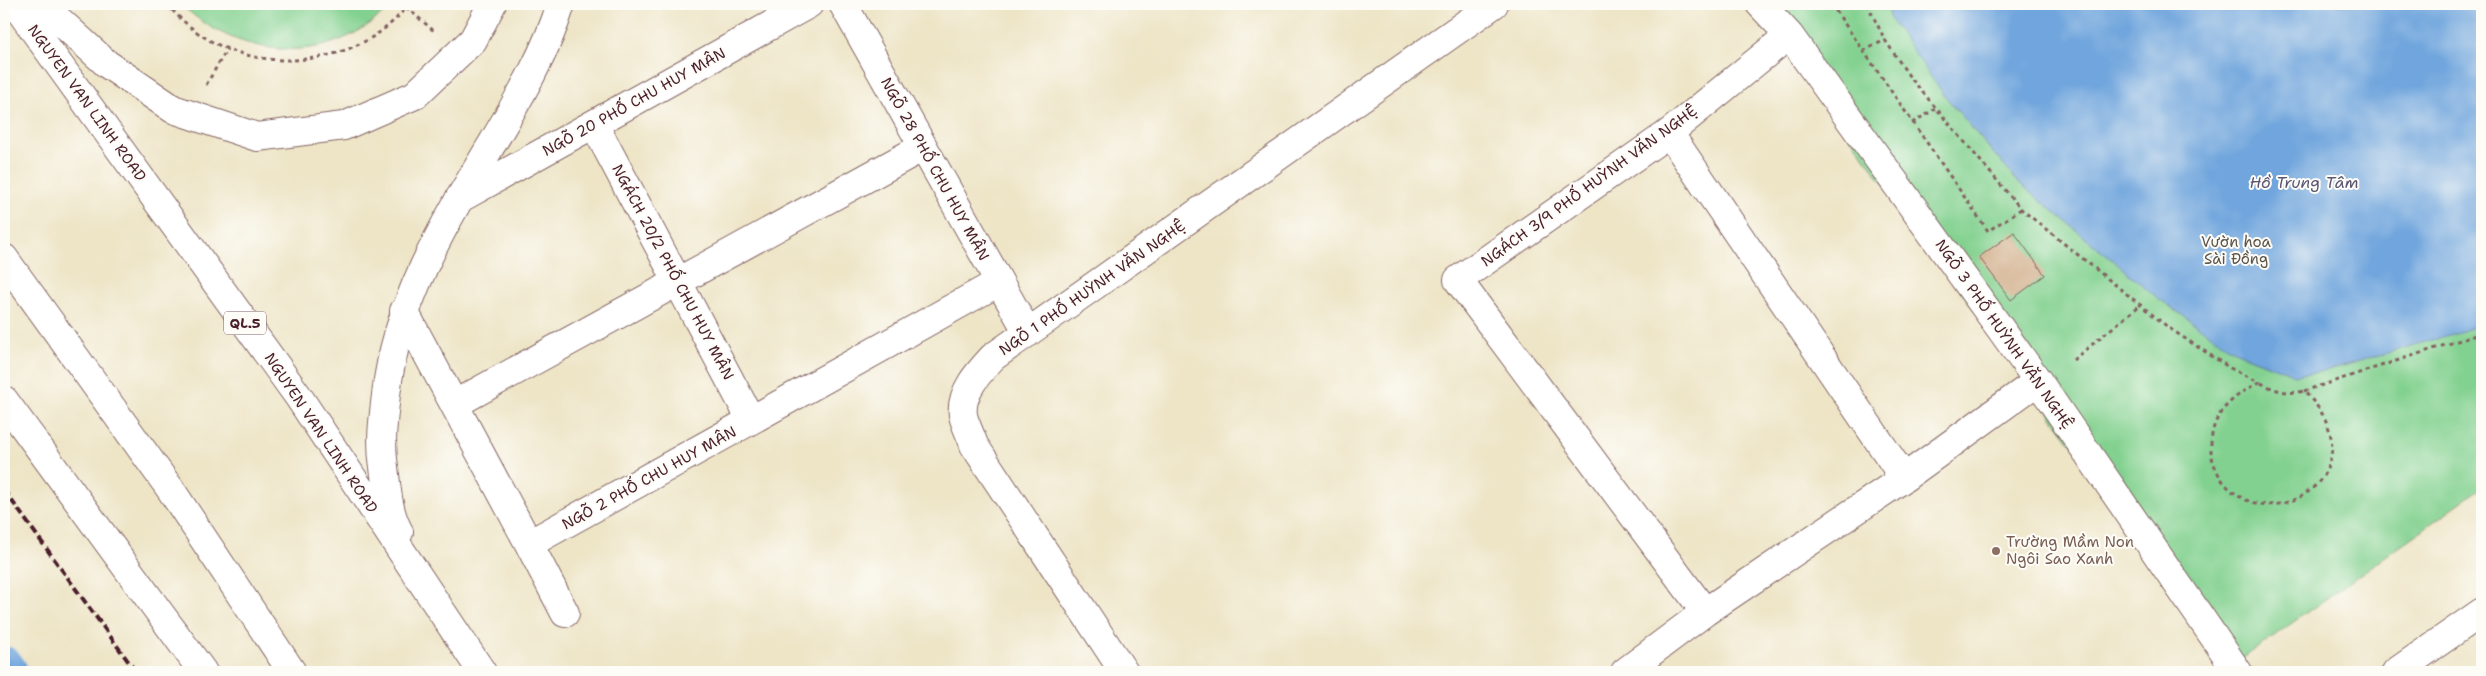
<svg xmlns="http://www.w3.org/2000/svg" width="2486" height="676" viewBox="0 0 2486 676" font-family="'Shantell Sans',sans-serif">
	<rect width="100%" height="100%" fill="#fdfcf7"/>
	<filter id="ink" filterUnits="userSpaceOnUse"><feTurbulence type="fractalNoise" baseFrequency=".02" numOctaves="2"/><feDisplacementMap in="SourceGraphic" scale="10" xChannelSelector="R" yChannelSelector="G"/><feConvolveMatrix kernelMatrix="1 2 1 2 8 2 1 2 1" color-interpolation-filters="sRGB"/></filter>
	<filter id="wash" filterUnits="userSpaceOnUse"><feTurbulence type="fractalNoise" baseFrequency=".0096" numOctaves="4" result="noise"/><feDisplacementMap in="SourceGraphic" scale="20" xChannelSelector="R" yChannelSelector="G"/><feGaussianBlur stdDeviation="1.12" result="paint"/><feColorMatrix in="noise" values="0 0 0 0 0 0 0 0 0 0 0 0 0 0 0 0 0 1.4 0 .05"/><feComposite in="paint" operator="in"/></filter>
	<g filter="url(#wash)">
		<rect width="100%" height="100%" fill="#eee5c7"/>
		<!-- green -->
		<path fill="#83d190" stroke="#66785e" d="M181 4H394C379 17 365 29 347 37 292 63 223 46 181 4Z
			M1754 4H2482V487L2232 666Z"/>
		<!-- water -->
		<path fill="#6fa5dd" stroke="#5c6284" d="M1889 4H2482V323L2463 331 2325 371 2295 375 2234 351 2159 299 2017 181 1944 95 1889 17Z"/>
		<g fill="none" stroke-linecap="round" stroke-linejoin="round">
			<!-- canal -->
			<path stroke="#6fa5dd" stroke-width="40" d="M4 666 8 672"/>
		</g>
		<g id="blocks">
			<!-- building -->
			<path fill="#d0ac88" d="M2014 232 2045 275 2011 300 1979 257Z"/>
		</g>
	</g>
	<g filter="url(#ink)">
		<use href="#blocks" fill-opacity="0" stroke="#836462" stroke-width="1"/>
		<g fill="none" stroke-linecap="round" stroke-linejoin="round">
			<defs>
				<path id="minor" d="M843 4 1028 333
					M1760 4 1789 35 2038 381 2238 672
					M594 124 751 420
					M1669 133 1904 478
					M459 199 809 4
					M404 311 529 544 999 282
					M455 404 923 147
					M529 544 565 613
					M1705 612 1458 280 1669 133 1789 35
					M1124 672 974 445C971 435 965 425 963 415 960 392 979 372 993 357L1494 4
					M1625 672 1705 612 1904 478 2038 381
					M2396 672 2482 612"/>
				<path id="highway" d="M15 4 298 396 482 672
					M41 4 107 64 173 109 257 137 344 126 415 95 473 40 492 4
					M4 258 171 490 292 672
					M4 400 203 672
					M399 532C388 512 387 490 384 467 380 442 383 420 386 395 396 304 442 227 489 149 516 103 545 56 561 4"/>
			</defs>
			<!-- minor casing -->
			<use href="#minor" stroke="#836462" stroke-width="30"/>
			<!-- highway casing -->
			<use href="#highway" stroke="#836462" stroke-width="30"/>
			<!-- path -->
			<path stroke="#836462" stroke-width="3" stroke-dasharray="4 4" stroke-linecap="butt" d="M167 4C183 23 204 40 228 49 289 73 368 58 409 4
				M1831 4 1988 231 2021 209
				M1867 4 1885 40 1909 76 2021 209 2169 328 2230 368 2259 382C2233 397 2212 412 2211 444 2210 457 2215 469 2222 480 2262 535 2351 490 2328 426 2323 412 2314 402 2304 391 2288 395 2274 390 2259 382
				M406 7 434 31
				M1863 51 1885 40
				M206 85 227 49
				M1912 123 1935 109
				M2073 360 2139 306
				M2304 391 2482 333"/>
			<!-- minor -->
			<use href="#minor" stroke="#fff" stroke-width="28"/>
			<!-- highway -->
			<use href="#highway" stroke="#fff" stroke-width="28"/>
			<!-- rail -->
			<path stroke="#4a1f2b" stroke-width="4" stroke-dasharray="8 4" stroke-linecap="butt" d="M4 490 136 672"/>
		</g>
	</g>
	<!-- markers -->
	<circle fill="#8d6e63" stroke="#fdfcf7" stroke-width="2" cx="1996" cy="551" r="5"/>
	<g text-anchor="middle" stroke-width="4" stroke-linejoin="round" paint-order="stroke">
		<!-- shield labels -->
		<rect fill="#fdfcf7" stroke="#806168" stroke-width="1" x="224" y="311.5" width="42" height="23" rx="4"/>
		<g font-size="14" font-weight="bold" fill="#4a1f2b">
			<text x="245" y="328">QL.5</text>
		</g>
		<!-- street labels -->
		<g font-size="15" fill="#4a1f2b" stroke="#fdfcf7">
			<text transform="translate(634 102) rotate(-29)" y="5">NGÕ 20 PHỐ CHU HUY MÂN</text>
			<text transform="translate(87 103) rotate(54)" y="5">NGUYEN VAN LINH ROAD</text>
			<text transform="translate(935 169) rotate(61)" y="5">NGÕ 28 PHỐ CHU HUY MÂN</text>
			<text transform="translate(1589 186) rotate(-36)" y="5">NGÁCH 3/9 PHỐ HUỲNH VĂN NGHỆ</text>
			<text transform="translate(673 272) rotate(62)" y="5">NGÁCH 20/2 PHỐ CHU HUY MÂN</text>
			<text transform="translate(1092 288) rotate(-35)" y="5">NGÕ 1 PHỐ HUỲNH VĂN NGHỆ</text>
			<text transform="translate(2004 334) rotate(55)" y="5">NGÕ 3 PHỐ HUỲNH VĂN NGHỆ</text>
			<text transform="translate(321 433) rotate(56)" y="5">NGUYEN VAN LINH ROAD</text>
			<text transform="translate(649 478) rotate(-29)" y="5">NGÕ 2 PHỐ CHU HUY MÂN</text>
		</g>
		<!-- park labels -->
		<g font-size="15" fill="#5b5449" stroke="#fdfcf7">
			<text x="2236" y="247">Vườn hoa<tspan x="2236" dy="17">Sài Đồng</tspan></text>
		</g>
		<!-- education labels -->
		<g font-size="15" fill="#785e54" stroke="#fdfcf7" text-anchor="start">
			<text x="2006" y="547">Trường Mầm Non<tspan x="2006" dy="17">Ngôi Sao Xanh</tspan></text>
		</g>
		<!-- water labels -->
		<g font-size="16" font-style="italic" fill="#595572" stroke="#fdfcf7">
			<text x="2304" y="188">Hồ Trung Tâm</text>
		</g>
	</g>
	<!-- margin -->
	<rect width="2486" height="676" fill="none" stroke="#fdfcf7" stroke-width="20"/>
</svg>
